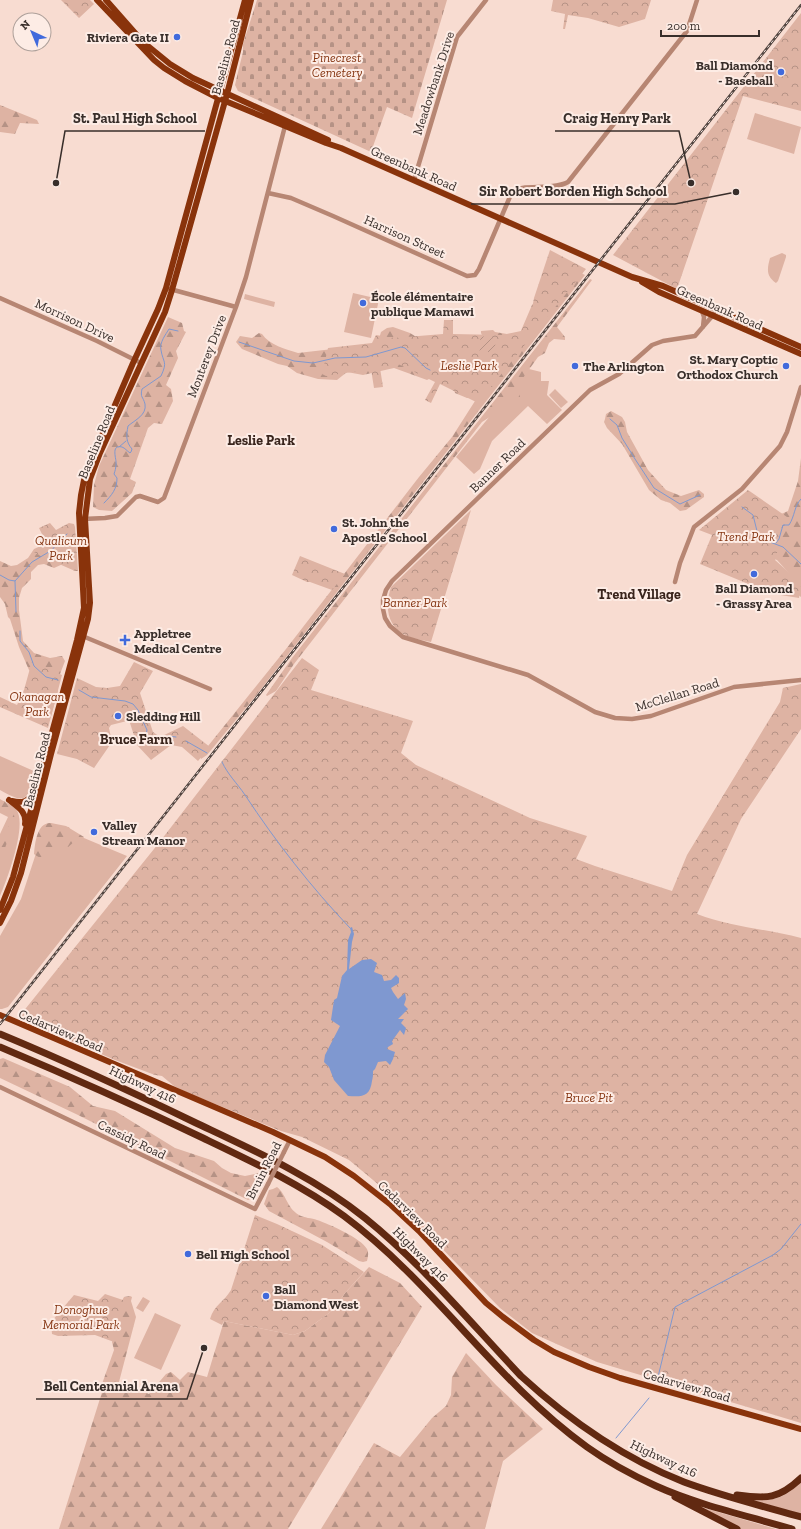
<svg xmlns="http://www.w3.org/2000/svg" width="801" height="1529" viewBox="0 0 801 1529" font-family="'Zilla Slab',serif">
	<defs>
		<pattern id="forest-firs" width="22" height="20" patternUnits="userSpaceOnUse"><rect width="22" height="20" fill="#deb3a3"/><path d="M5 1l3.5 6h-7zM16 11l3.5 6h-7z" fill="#b59285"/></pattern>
		<pattern id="cemetery-stones" width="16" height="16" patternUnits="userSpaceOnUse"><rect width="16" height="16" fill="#deb3a3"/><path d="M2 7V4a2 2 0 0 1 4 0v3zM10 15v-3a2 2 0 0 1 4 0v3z" fill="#b59285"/></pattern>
		<pattern id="park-crowns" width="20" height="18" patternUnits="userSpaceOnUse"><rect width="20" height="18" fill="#deb3a3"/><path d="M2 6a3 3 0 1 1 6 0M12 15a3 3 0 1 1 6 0" fill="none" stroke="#b59285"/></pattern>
		<pattern id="garden-furrows" width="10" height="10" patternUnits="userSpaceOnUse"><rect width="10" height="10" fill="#deb3a3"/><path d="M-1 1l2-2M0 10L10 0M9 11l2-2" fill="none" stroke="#b59285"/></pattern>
	</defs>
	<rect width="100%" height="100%" fill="#f8dcd1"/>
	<!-- grass -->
	<path fill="#deb3a3" d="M755 113 801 127 794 154 747 139Z
		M782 253 786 255V257L778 281 776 283C766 276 767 269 770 258Z
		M353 293 379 299 371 338 344 332Z
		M245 294 275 302 274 307 244 299Z
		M529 369 541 372V381H549L547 395 562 410 547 424 528 406 492 441 480 469 474 474 456 457Z
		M555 389 568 402 561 408 549 395Z
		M0 756 36 772C27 799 28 806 0 790Z
		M0 799C5 802 12 805 16 809 28 824 7 880 0 896V834L8 817 0 813Z
		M45 826 69 827 72 833 127 856 8 1007 2 1009H0V936L21 899Z
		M143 1297 150 1301 143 1312 136 1308Z
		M155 1313 181 1325 161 1370 134 1358Z
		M801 1481V1514L751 1500C774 1501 785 1499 801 1481Z
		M697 1506 776 1529H740Z"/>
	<!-- forest -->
	<path fill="url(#forest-firs)" d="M0 105 37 120 39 124 20 123 15 134 0 132Z
		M581 273 585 275 254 698 207 755 201 759 200 756 286 649 419 477 452 437 475 401 473 398H467L455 393 453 387 486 380Z
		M590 279 592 280 557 327 565 337V340L554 339 549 343 545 353 538 357 518 385 520 397 518 399 512 396H509L493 415 482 422 294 664 276 691 267 696 266 695 292 658Z
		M535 303 537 305 521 336 482 335 481 333V331L493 330 495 332 507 334 520 333 532 305Z
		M168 317 182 323 184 331 186 332 176 351 178 358 166 385 171 389 173 401 162 424 154 423 148 428 130 479 136 482 132 493 112 511 99 510 93 507 94 485 99 466Z
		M393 327 410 333 418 338 435 376 427 380 394 368 363 375 347 372 337 380 318 379 297 373 287 366 278 364 242 349 236 342 240 336 252 338 259 333 262 334C269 345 286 349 298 353L376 344 378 342 381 332 387 328Z
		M611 411 622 417 625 422 627 432 648 470 666 490 681 496 699 490 704 494V497L686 510 680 511 670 503 661 500 649 490 622 444 607 428 604 422 605 419 606 414Z
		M801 458V597L797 594V582L777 560 771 558 779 515 788 511 798 481Z
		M50 524 63 564 54 568 44 564 38 565 31 572V579L22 588 19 598V610L23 641 34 653 50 658 62 656 65 661 57 682 58 691 51 716 41 681 29 670 19 647 10 619 8 617 5 604 0 597V561L11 566 17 565 28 558 34 549 43 545 49 530 46 525Z
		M0 801H4L13 810 15 820 0 862C0 857 0 851 1 846 4 835 10 827 10 816L0 808Z
		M51 823 66 826 84 837 82 840 75 841 67 848 54 849 52 851 57 858C50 862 40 859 34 854 35 843 37 822 51 823Z
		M3 1058 70 1087 93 1106 115 1111 175 1148 214 1161 222 1168 231 1173 245 1176 259 1173 262 1174C265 1183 256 1197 248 1200L78 1115 0 1078V1059Z
		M277 1187C287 1195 286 1207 299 1215 304 1218 312 1218 317 1220 329 1224 361 1238 367 1249 369 1253 368 1257 367 1261L363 1262 359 1261 327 1242 269 1211 264 1204 269 1190 273 1189Z
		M369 1267 400 1283 422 1307 288 1529H59L103 1389 102 1384 114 1350 112 1342 115 1332 116 1312 124 1297 130 1296 132 1297 131 1301 136 1317 119 1382 149 1394 166 1374 171 1372 180 1380 188 1372 207 1377 224 1321 293 1335 305 1331 333 1310 345 1293Z
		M466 1353 496 1385 543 1429 503 1461 485 1529H321L374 1443 400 1457 432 1418 446 1406 451 1395 452 1377Z"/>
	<!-- cemetery -->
	<path fill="url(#cemetery-stones)" d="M257 0H447L412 118 387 107 371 152 238 91 235 85 238 72 243 52V44Z"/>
	<!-- park -->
	<path fill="url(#park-crowns)" d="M61 0H90L94 4 79 18Z
		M553 0H651L645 19 619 27 588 18 568 15 565 29H563L565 14 551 11Z
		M801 13V111L743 96 677 289 613 255Z
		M550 250 586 269 478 403 440 384 431 403 425 400 435 382 398 364 380 368 383 387 374 388 371 369 326 376 322 374 328 348 372 343 376 335 394 338 443 334 444 320H453V334L502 335 521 331 531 314 534 298Z
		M748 490 787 517 775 560 801 583 799 598 762 592 746 583 700 564 712 535 699 530Z
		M471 510 431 642C423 640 414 639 407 636 386 626 385 606 391 587Z
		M50 523 56 530 69 523 74 524 75 527 78 571H75L34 553 46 542 39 528Z
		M300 556 345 574 332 590 310 582H307L292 575Z
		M302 658 319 670 311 690 413 721 401 753 416 765 530 818 587 836 576 859 595 866 672 891 687 855 780 702 783 688 801 684V729L741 819 697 914C731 927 767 929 801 938V1423L597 1362 532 1333 500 1308 385 1190 349 1160 302 1137 281 1131 186 1092 174 1086 162 1076 155 1075 115 1060 18 1018 158 844Z
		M32 661 62 675 48 728 0 707V697L17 705 24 690Z
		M134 662 153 671 140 693 153 732 160 737 183 726 210 747 198 761 182 747 171 745 151 760 137 745 130 723 127 721 111 725 109 728 112 742 94 768 77 759 57 754 77 678 96 687 107 688 120 686Z
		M255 1215 277 1224 322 1245 364 1272 345 1293 333 1310 305 1331 293 1335 224 1321 222 1325 210 1319C214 1305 224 1302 231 1290Z
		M105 1294 126 1301 114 1342 95 1335 58 1336 52 1334 51 1322 74 1295 98 1301Z"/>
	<!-- garden -->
	<path fill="url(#garden-furrows)" d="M481 336 496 339 494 353 478 350Z"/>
	<!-- water -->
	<path fill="#7f98d0" d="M352 927 354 934 352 942 349 969 362 960 371 959 377 963 374 972 382 975 384 981 391 980 396 975 399 978V983L391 988 393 992 398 999 405 993 406 999 404 1005 408 1009 398 1019H404L401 1023 406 1028 404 1035 400 1030 392 1041 393 1044 388 1047 387 1049 395 1052 393 1059 390 1065 386 1061 378 1062 375 1069 373 1071C373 1075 373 1077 372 1081 370 1097 362 1097 348 1096L334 1080 329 1067 324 1062 325 1055 340 1026 331 1020 334 1000 337 998 342 976 347 970 348 940 351 932 350 928Z"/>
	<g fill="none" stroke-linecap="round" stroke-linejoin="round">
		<!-- stream -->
		<path stroke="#7f98d0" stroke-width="1" d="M239 342 294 361 313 363 335 358 366 357 401 347 405 348 426 368 430 370
			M610 419 617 425 622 438 635 459 654 488 680 504 700 495
			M119 447 126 441
			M104 503C112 495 117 489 117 478L114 474C115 471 116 468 116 464 117 460 110 444 122 447 125 448 127 451 130 453L131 452 132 449C126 442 126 436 128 426 135 420 147 415 145 404 143 396 140 398 142 389L161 376C168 361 163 363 161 350 159 343 166 334 169 329L178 331
			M742 507 753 515 758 535 762 539 783 547 801 564
			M776 543 779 539 783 525H789C795 516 794 506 801 499
			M0 575 9 580 15 581 32 562 52 550 59 541 67 534
			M15 581 16 612
			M20 631V641L29 652 34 666 46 677 58 680
			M79 690 91 697 125 701 133 704 138 710 147 730 146 735 148 738 163 742 168 736 176 737
			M186 741 207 753
			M222 762C228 775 237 783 245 795 276 842 311 887 350 928
			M657 1381 675 1307 773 1255 781 1249 801 1224
			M616 1438 649 1398"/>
		<!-- minor -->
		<path stroke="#b78673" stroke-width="4.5" d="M414 180 457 37 486 0
			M268 193 291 198 333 216 467 276 475 275 479 269 512 192C521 183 553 191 568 182L687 31 697 0
			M170 289 236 307
			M0 298 97 341 141 363
			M702 311 704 317 703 327
			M714 314 695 336 663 341 652 345 619 374 590 390 392 581 386 590 383 600V609L385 618 390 626 403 637 528 675 595 712 615 718 632 719 651 716 734 687 801 680
			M83 519 105 518 117 516 136 497 140 496 158 502 164 498 236 307 246 277 285 126
			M675 582 680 563 694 527 742 489 780 446 787 432 801 387
			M80 635 210 689
			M0 1087 255 1209 268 1184
			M284 1152 290 1140"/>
		<!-- major -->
		<path stroke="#89330b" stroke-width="6" d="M97 0 154 60 164 68 185 81 218 98 326 143 341 148 605 265 632 277 663 286 801 347
			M106 0 143 42 170 64 193 78 328 140
			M642 282 659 292 801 354
			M9 800C18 807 27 812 25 824
			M12 801C23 804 29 801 34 791
			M0 910 13 877 77 640 84 608 79 513 81 495 85 475 133 363 158 309 166 288 245 0
			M0 923 11 901 21 873 51 754 88 619 90 603 85 519 90 479 100 453 165 312 172 290 227 94 251 0
			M0 1015 273 1132 325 1157 354 1176 391 1205 419 1231 486 1303 503 1317 534 1340 554 1352 589 1367 620 1378 801 1429"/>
		<!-- highway -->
		<path stroke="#612911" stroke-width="7" d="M0 1034C65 1061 130 1091 194 1122 253 1150 314 1177 365 1218 422 1264 470 1322 521 1376 569 1420 623 1458 684 1482 722 1496 762 1506 801 1517
			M0 1047C69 1076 136 1106 203 1138 251 1161 300 1184 344 1216 434 1283 495 1381 587 1447 608 1462 632 1475 656 1486 698 1505 748 1516 792 1529
			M737 1495C767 1499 779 1499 801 1478
			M675 1497 737 1529"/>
		<defs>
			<path id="rail" d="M0 1024 801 5"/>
		</defs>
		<!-- rail casing -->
		<use href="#rail" stroke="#524540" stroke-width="2.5"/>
		<!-- rail -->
		<use href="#rail" stroke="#fdece5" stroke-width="1" stroke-dasharray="3" stroke-linecap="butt"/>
		<!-- minor-bridge -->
		<path stroke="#b78673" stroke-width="4.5" d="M268 1184 284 1152"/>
	</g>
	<!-- markers -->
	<g fill="#416adc" stroke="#fdece5" stroke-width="1.5">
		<circle cx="177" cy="37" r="4"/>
		<circle cx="781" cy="72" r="4"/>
		<circle cx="363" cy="303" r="4"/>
		<circle cx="575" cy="366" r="4"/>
		<circle cx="786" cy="366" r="4"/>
		<circle cx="334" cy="529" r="4"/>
		<circle cx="754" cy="574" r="4"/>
		<path d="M123 634h4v4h4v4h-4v4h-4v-4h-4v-4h4z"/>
		<circle cx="118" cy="716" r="4"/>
		<circle cx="94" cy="832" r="4"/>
		<circle cx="188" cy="1254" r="4"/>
		<circle cx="266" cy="1296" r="4"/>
	</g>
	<g text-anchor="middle" stroke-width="4" stroke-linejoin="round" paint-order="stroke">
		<!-- poi labels -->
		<g font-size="13" font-weight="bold" fill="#382e2a" stroke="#fdece5" text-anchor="start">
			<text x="169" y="42" text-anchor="end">Riviera Gate II</text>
			<text x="773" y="70" text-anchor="end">Ball Diamond<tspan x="773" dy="15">- Baseball</tspan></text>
			<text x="371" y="301">École élémentaire<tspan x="371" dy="15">publique Mamawi</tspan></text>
			<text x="778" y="364" text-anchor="end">St. Mary Coptic<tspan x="778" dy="15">Orthodox Church</tspan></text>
			<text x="583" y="371">The Arlington</text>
			<text x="342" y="527">St. John the<tspan x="342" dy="15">Apostle School</tspan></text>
			<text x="754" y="593" text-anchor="middle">Ball Diamond<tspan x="754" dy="15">- Grassy Area</tspan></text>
			<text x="134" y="638">Appletree<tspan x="134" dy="15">Medical Centre</tspan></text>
			<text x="126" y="721">Sledding Hill</text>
			<text x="102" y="830">Valley<tspan x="102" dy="15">Stream Manor</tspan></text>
			<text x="196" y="1259">Bell High School</text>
			<text x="274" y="1294">Ball<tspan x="274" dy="15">Diamond West</tspan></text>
		</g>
		<!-- street labels -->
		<g font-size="13" fill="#382e2a" stroke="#fdece5">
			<text transform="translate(225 57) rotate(-75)" y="5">Baseline Road</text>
			<text transform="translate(433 83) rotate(-72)" y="5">Meadowbank Drive</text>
			<text transform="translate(414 168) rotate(24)" y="5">Greenbank Road</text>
			<text transform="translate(405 236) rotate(24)" y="5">Harrison Street</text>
			<text transform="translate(720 307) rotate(24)" y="5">Greenbank Road</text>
			<text transform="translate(75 320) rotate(25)" y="5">Morrison Drive</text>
			<text transform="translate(206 356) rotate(-69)" y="5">Monterey Drive</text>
			<text transform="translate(96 442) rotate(-68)" y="5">Baseline Road</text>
			<text transform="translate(497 465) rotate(-44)" y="5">Banner Road</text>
			<text transform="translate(677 694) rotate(-17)" y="5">McClellan Road</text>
			<text transform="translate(36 770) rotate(-76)" y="5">Baseline Road</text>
			<text transform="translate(61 1030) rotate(23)" y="5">Cedarview Road</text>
			<text transform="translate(143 1084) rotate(25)" y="5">Highway 416</text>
			<text transform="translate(132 1139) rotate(26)" y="5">Cassidy Road</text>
			<text transform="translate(263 1170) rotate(-63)" y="5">Bruin Road</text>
			<text transform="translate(413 1214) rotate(44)" y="5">Cedarview Road</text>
			<text transform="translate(421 1254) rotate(45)" y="5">Highway 416</text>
			<text transform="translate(687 1385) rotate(16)" y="5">Cedarview Road</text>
			<text transform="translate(664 1458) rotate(25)" y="5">Highway 416</text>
		</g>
		<!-- park labels -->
		<g font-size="13" font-style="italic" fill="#853512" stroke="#fdece5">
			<text x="337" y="62">Pinecrest<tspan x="337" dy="15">Cemetery</tspan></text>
			<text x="469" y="370">Leslie Park</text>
			<text x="746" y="541">Trend Park</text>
			<text x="61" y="545">Qualicum<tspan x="61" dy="15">Park</tspan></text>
			<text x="415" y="607">Banner Park</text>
			<text x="37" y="701">Okanagan<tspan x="37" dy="15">Park</tspan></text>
			<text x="589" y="1102">Bruce Pit</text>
			<text x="81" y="1314">Donoghue<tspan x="81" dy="15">Memorial Park</tspan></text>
		</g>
		<!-- neighbourhood labels -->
		<g font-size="14" font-weight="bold" fill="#3a251d" stroke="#fdece5">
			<text x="261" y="445">Leslie Park</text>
			<text x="639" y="599">Trend Village</text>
			<text x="136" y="744">Bruce Farm</text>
		</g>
	</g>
	<!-- callouts -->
	<path fill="none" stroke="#382e2a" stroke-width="1.5" d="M56 183L65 131H205M691 183L679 131H555M736 192L675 204H471M204 1348L187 1399H36"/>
	<g fill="#382e2a" stroke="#fdece5" stroke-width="1.5">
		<circle cx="56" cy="183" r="4"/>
		<circle cx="691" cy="183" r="4"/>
		<circle cx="736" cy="192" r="4"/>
		<circle cx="204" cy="1348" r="4"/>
	</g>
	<g font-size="14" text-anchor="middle" font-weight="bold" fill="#382e2a" stroke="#fdece5" stroke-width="4" stroke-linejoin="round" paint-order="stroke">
		<text x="135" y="123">St. Paul High School</text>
		<text x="617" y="123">Craig Henry Park</text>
		<text x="573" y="196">Sir Robert Borden High School</text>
		<text x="111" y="1391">Bell Centennial Arena</text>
	</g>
	<!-- north arrow -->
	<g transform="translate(32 32) rotate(316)"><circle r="19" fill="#fdece5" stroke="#aea09a"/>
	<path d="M0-3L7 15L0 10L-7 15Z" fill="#416adc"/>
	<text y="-6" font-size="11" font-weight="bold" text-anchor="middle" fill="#382e2a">N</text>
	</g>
	<!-- scale -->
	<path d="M661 30v6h98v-6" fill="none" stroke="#382e2a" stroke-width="2"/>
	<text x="667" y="30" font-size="12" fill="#382e2a" stroke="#fdece5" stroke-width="3" paint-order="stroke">200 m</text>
</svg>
